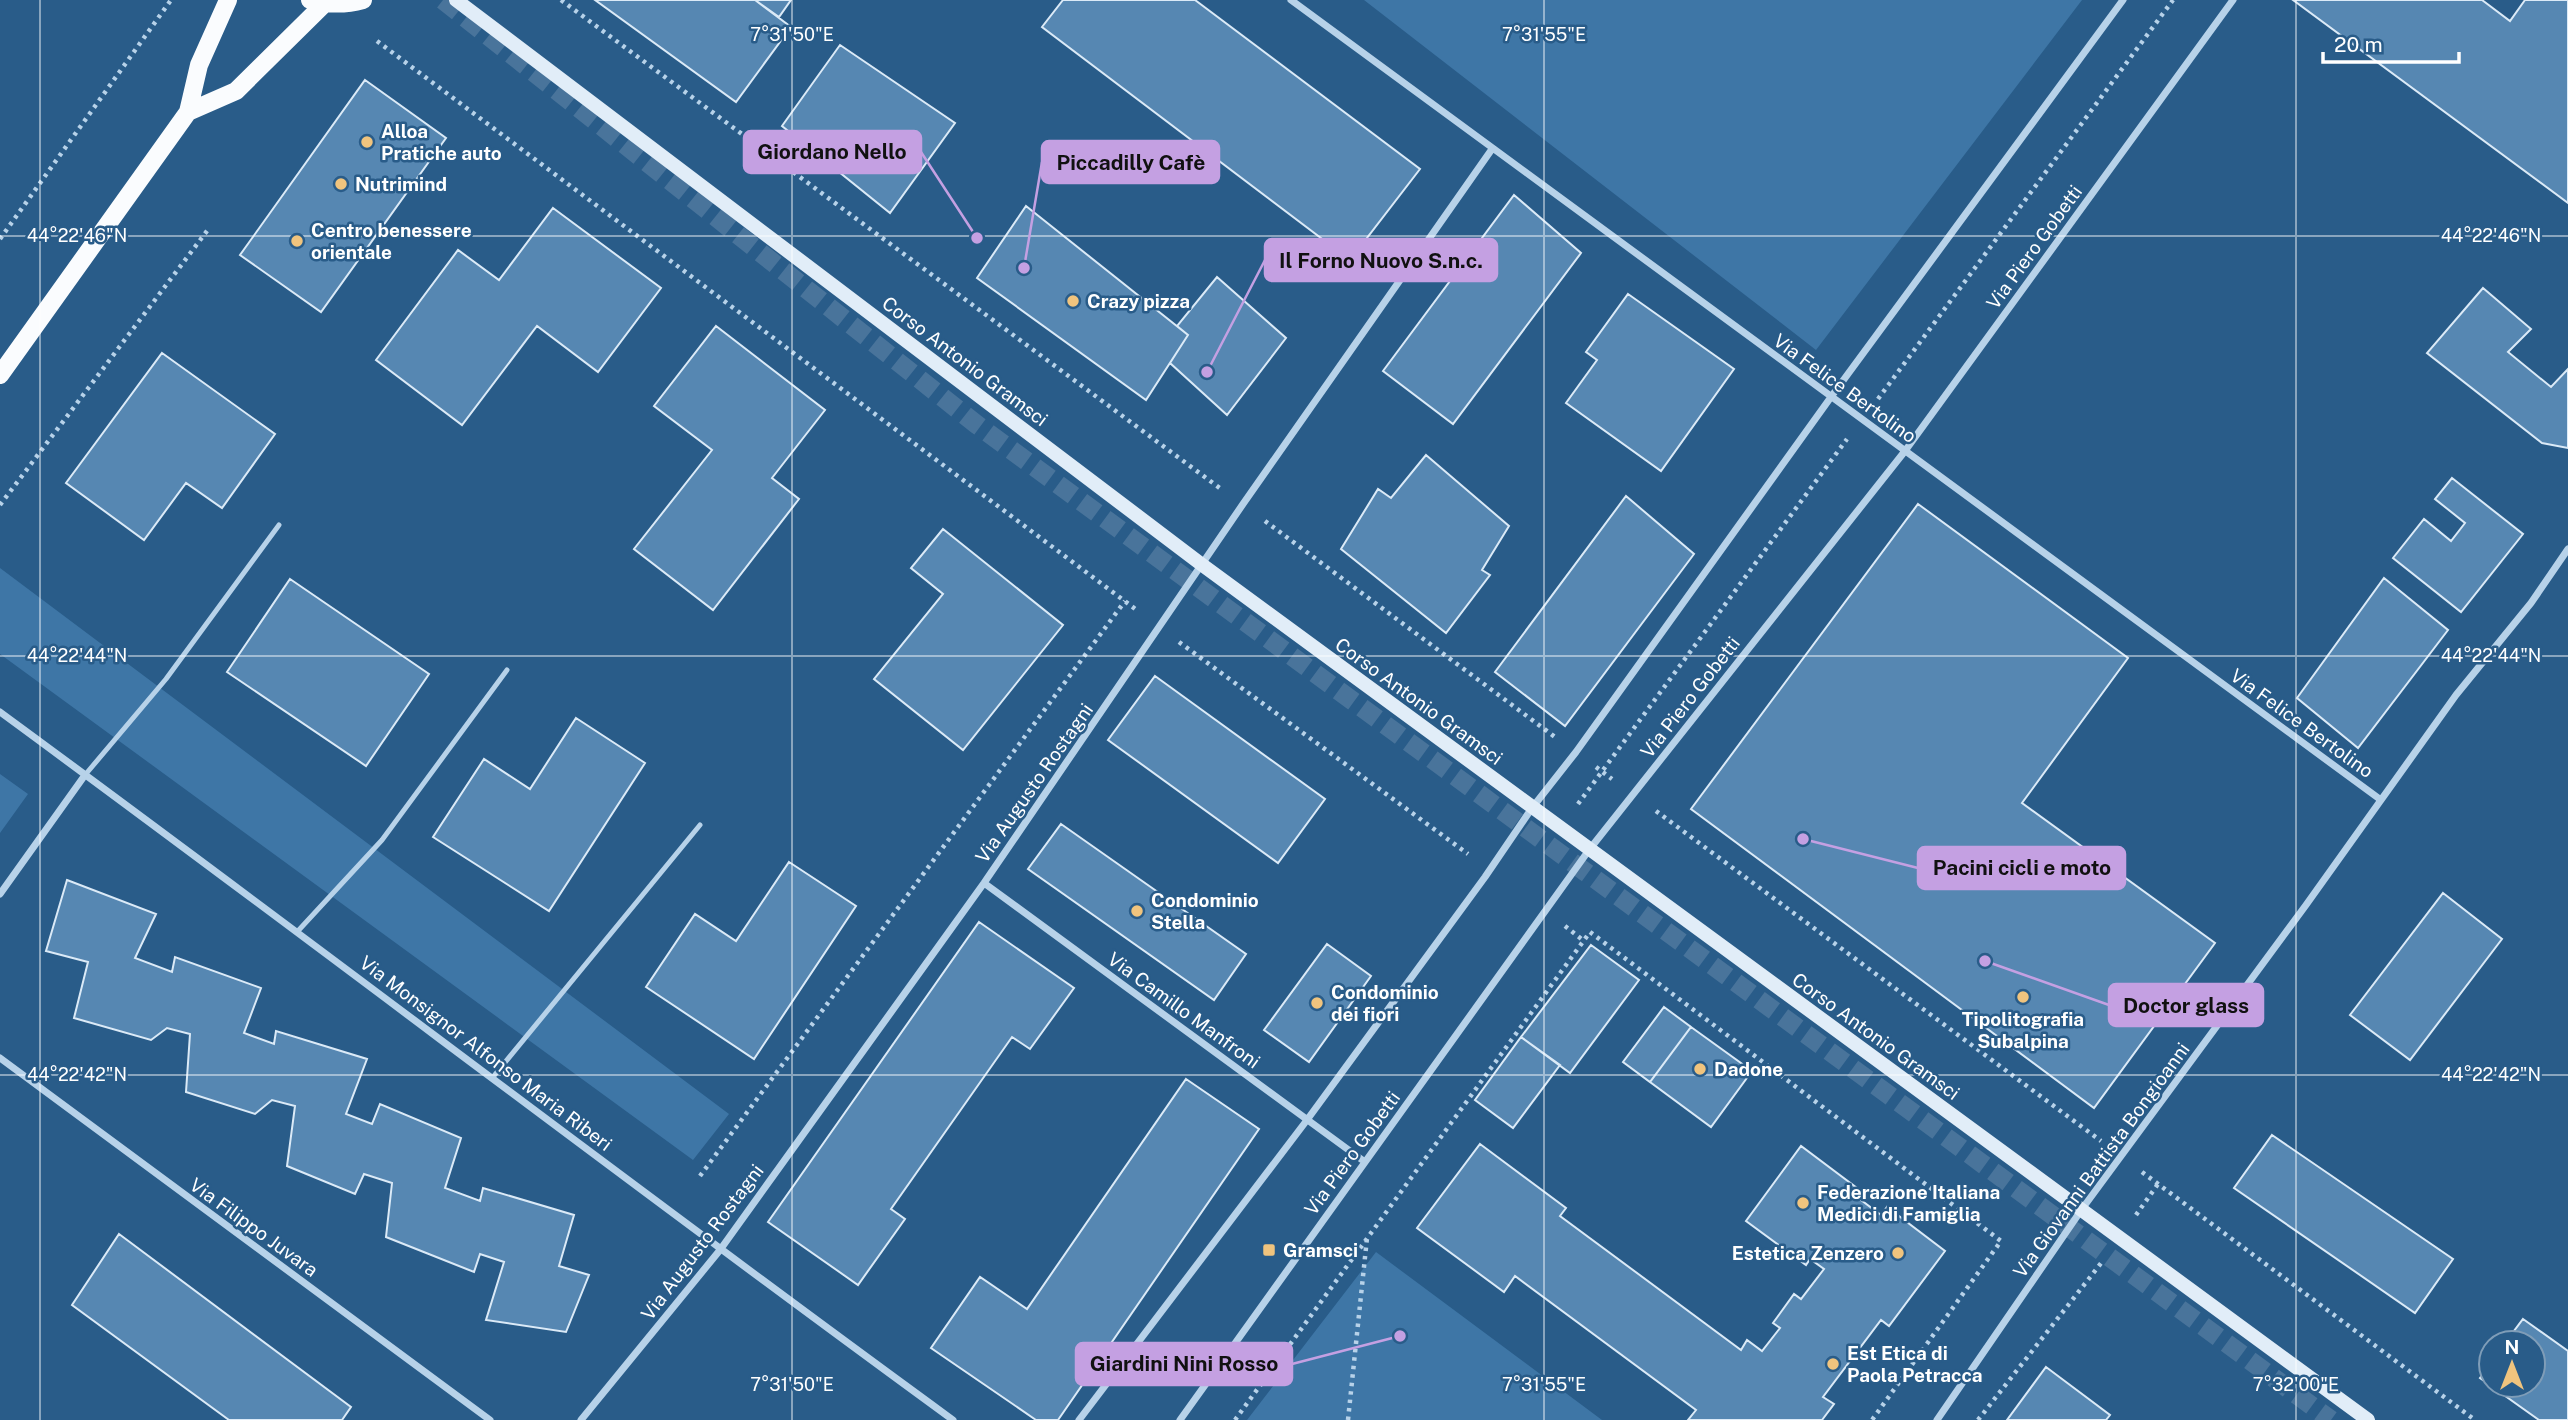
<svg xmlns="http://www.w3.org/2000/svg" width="2568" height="1420" viewBox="0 0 2568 1420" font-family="'Public Sans',sans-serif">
	<rect width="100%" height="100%" fill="#295c89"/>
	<!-- green -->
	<path fill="#3e76a6" d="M1364 0H2082L1816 350Z
		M0 568 729 1114 693 1160 0 654Z
		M0 774 28 794 0 833Z
		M1376 1252 1602 1420H1247Z"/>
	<!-- building -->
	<path fill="#5687b2" stroke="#dbeaf7" stroke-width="2" d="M595 0H755L791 27 736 102Z
		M755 0H791L779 17Z
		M1063 0H1195L1420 169 1350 260 1042 27Z
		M2293 0H2482L2510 21 2525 0H2568V203Z
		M840 45 955 123 890 213 782 126Z
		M365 80 446 138 321 312 240 255Z
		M1514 195 1581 253 1453 424 1383 371Z
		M1026 206 1188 335 1146 400 977 278Z
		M553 208 661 288 598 372 537 326 462 425 376 360 458 250 499 280Z
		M1217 277 1286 338 1227 415 1170 363 1188 335 1177 326Z
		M2483 288 2531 329 2508 352 2551 387 2568 369V448L2542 443 2427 353Z
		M1628 294 1734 369 1661 471 1566 403 1597 360 1586 352Z
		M716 326 825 410 772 478 799 499 713 610 634 549 712 450 654 406Z
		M162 353 275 434 222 508 186 483 144 540 66 483Z
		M1426 455 1509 526 1482 570 1490 575 1446 633 1341 549 1378 489 1391 498Z
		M2452 478 2523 534 2461 612 2393 558 2424 519 2451 541 2465 523 2435 499Z
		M1626 496 1694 554 1565 726 1495 672Z
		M1918 504 2128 658 2022 803 2215 943 2094 1108 1691 809Z
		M943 529 1063 625 963 750 874 679 943 594 911 568Z
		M2384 578 2448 630 2358 748 2297 698Z
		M290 579 429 674 366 766 227 672Z
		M1155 676 1325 799 1278 863 1108 740Z
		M576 718 645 763 549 911 433 837 484 759 530 789Z
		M1061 824 1246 954 1214 1000 1028 869Z
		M789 862 856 906 754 1059 646 987 695 914 736 941Z
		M67 880 156 914 135 958 172 972 175 957 261 988 244 1033 274 1044 276 1031 367 1059 346 1114 372 1124 380 1104 461 1138 445 1188 480 1201 483 1188 574 1215 559 1266 589 1275 566 1332 486 1320 504 1262 480 1254 474 1272 386 1237 392 1183 364 1174 355 1194 287 1166 295 1106 272 1100 255 1114 186 1092 190 1034 167 1028 151 1040 74 1018 88 962 46 951Z
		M2443 893 2502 939 2410 1060 2350 1015Z
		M979 922 1074 988 1030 1049 1012 1037 891 1209 905 1219 858 1285 768 1222Z
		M1327 944 1371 976 1309 1062 1264 1030Z
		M1591 945 1639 980 1570 1073 1521 1037Z
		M1664 1007 1691 1027 1650 1082 1623 1062Z
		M1691 1027 1752 1071 1711 1127 1650 1082Z
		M1521 1037 1560 1065 1513 1128 1475 1100Z
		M1186 1079 1259 1129 1058 1420H1036L931 1348 980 1277 1027 1309Z
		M2272 1135 2453 1259 2415 1313 2234 1188Z
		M1480 1144 1566 1208 1560 1216 1741 1350 1747 1340 1762 1351 1780 1328 1773 1323 1794 1294 1801 1299 1824 1269 1810 1259 1806 1265 1746 1221 1801 1146 1861 1191 1857 1197 1881 1215 1887 1207 1945 1251 1889 1326 1881 1320 1823 1397 1834 1404 1822 1420H1688L1696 1410 1515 1276 1504 1292 1417 1228Z
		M119 1234 351 1407 342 1420H229L72 1305Z
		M2523 1319 2568 1351V1420H2539L2480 1378 2491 1363V1385H2533V1343H2505Z
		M2046 1367 2110 1415 2106 1420H2007Z"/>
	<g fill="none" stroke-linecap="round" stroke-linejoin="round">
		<!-- trunk-tunnel -->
		<path stroke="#49749b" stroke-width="19" stroke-dasharray="19 10" stroke-linecap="butt" d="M443 0 976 424 2331 1420"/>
		<!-- path -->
		<path stroke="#b7d2e9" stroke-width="4.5" stroke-dasharray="3.5 5" stroke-linecap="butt" d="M561 0 1221 489
			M377 41 1138 611
			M0 239 171 0
			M1878 399 2173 0
			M0 505 210 227
			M1265 521 1555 737
			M1179 642 1468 854
			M1596 767 1612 779
			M1578 804 1847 439
			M1656 811 2101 1141
			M1565 926 1584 941
			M2142 1172 2475 1420
			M700 1176 1125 601
			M2136 1215 2158 1184
			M1235 1420 1590 932 2001 1241 1872 1420
			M1348 1420 1367 1238
			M1978 1420 2102 1262"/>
		<!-- service -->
		<path stroke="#b7d2e9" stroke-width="5" d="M85 775 166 679 279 525
			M297 932 382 840 507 670
			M493 1077 700 825"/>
		<!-- minor -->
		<path stroke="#b7d2e9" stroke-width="7" d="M1291 0 2381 800
			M0 712C319 946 633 1187 953 1420
			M984 883 1365 1162
			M0 894 85 775
			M0 1058 490 1420
			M581 1420 720 1250 984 883 1243 504 1492 149
			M1079 1420 1307 1120 1485 877 1532 808 1576 752 1831 397 2123 0
			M1180 1420 1589 850 1905 451 2233 0
			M1937 1420 2082 1209 2306 905 2456 695 2531 603 2568 549"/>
		<!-- secondary -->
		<path stroke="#e1edf8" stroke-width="14" d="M456 0 1201 564 2368 1420"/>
		<!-- primary -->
		<path stroke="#fafcfe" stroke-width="18" d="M310 0C329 5 345 5 363 0
			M188 112 236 91 324 4
			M0 375 188 112 199 65 228 0"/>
	</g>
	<!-- ticks -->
	<path fill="none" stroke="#fff" stroke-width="2" stroke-opacity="0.45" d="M40 0V1420M792 0V1420M1544 0V1420M2296 0V1420M0 236H2568M0 656H2568M0 1075H2568"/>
	<!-- markers -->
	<g fill="#f0c47e" stroke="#295c89" stroke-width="2.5">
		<circle cx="367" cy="142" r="7"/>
		<circle cx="341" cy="184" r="7"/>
		<circle cx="297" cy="241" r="7"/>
		<circle cx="1073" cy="301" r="7"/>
		<circle cx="1137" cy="911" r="7"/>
		<circle cx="2023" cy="997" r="7"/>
		<circle cx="1317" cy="1003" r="7"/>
		<circle cx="1700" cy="1069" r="7"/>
		<circle cx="1803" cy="1203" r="7"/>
		<rect x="1262" y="1243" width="14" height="14" rx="3.5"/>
		<circle cx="1898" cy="1253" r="7"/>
		<circle cx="1833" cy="1364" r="7"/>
	</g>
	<g text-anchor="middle" stroke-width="5" stroke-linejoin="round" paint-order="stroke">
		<!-- poi labels -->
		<g font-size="19" font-weight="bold" fill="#fff" stroke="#295c89" text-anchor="start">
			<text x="381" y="138">Alloa<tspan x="381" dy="22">Pratiche auto</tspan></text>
			<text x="355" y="191">Nutrimind</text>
			<text x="311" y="237">Centro benessere<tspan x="311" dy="22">orientale</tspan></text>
			<text x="1087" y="308">Crazy pizza</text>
			<text x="1151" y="907">Condominio<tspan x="1151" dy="22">Stella</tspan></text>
			<text x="1331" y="999">Condominio<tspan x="1331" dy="22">dei fiori</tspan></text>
			<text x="2023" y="1026" text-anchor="middle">Tipolitografia<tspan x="2023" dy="22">Subalpina</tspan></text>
			<text x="1714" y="1076">Dadone</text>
			<text x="1817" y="1199">Federazione Italiana<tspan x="1817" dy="22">Medici di Famiglia</tspan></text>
			<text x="1283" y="1257">Gramsci</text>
			<text x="1884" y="1260" text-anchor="end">Estetica Zenzero</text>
			<text x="1847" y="1360">Est Etica di<tspan x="1847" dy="22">Paola Petracca</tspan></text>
		</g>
		<!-- street labels -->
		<g font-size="19" fill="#fff" stroke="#295c89">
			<text transform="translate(2034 247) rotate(-54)" y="7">Via Piero Gobetti</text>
			<text transform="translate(965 361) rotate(37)" y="7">Corso Antonio Gramsci</text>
			<text transform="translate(1845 388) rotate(36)" y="7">Via Felice Bertolino</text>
			<text transform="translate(1690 697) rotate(-52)" y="7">Via Piero Gobetti</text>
			<text transform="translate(1419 701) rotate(36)" y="7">Corso Antonio Gramsci</text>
			<text transform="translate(2302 723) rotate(36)" y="7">Via Felice Bertolino</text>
			<text transform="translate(1034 783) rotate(-55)" y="7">Via Augusto Rostagni</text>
			<text transform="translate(1184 1010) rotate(36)" y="7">Via Camillo Manfroni</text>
			<text transform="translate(1876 1036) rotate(36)" y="7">Corso Antonio Gramsci</text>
			<text transform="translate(486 1053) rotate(37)" y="7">Via Monsignor Alfonso Maria Riberi</text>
			<text transform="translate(1352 1153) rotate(-54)" y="7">Via Piero Gobetti</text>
			<text transform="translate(2101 1160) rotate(-54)" y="7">Via Giovanni Battista Bongioanni</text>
			<text transform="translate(254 1227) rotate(36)" y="7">Via Filippo Juvara</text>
			<text transform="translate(702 1242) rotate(-53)" y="7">Via Augusto Rostagni</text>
		</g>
	</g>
	<g font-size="18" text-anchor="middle" fill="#fff" stroke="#295c89" stroke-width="5" stroke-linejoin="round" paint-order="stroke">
		<text x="792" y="41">7°31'50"E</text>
		<text x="1544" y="41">7°31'55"E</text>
		<text x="77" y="242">44°22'46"N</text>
		<text x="2491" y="242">44°22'46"N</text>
		<text x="77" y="662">44°22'44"N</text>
		<text x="2491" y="662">44°22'44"N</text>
		<text x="77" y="1081">44°22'42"N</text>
		<text x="2491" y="1081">44°22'42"N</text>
		<text x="792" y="1391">7°31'50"E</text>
		<text x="1544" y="1391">7°31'55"E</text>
		<text x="2296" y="1391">7°32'00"E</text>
	</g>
	<!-- callouts -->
	<path fill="none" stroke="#c4a0e2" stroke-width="2.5" d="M977 238L921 152M1024 268L1042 162M1207 372L1265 260M1803 839L1918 868M1985 961L2109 1005M1400 1336L1292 1364"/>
	<g fill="#c4a0e2" stroke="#295c89" stroke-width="2.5">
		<circle cx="977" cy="238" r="7"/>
		<circle cx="1024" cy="268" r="7"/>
		<circle cx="1207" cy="372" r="7"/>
		<circle cx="1803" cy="839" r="7"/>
		<circle cx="1985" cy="961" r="7"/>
		<circle cx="1400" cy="1336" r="7"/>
	</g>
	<g fill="#c4a0e2" stroke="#c4a0e2" stroke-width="2.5">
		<rect x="744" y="131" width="177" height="42" rx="7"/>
		<rect x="1042" y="141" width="177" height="42" rx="7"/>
		<rect x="1265" y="239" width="232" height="42" rx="7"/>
		<rect x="1918" y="847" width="207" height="42" rx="7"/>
		<rect x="2109" y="984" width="154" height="42" rx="7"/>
		<rect x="1076" y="1343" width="216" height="42" rx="7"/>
	</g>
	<g font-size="21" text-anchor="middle" font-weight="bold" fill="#111">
		<text x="832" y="159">Giordano Nello</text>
		<text x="1131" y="170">Piccadilly Cafè</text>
		<text x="1381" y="268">Il Forno Nuovo S.n.c.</text>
		<text x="2022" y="875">Pacini cicli e moto</text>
		<text x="2186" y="1013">Doctor glass</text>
		<text x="1184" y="1371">Giardini Nini Rosso</text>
	</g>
	<!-- north arrow -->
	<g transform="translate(2512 1364)"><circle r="33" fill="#295c89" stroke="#7f9db8" stroke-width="2"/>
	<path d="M0-5L12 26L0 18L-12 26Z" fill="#f0c47e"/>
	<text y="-10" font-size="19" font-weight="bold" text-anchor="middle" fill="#ffffff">N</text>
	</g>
	<!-- scale -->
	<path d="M2323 52v10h136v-10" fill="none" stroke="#ffffff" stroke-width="3.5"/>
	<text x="2334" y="52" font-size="21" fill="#ffffff" stroke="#295c89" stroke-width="5" paint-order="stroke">20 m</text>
</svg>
